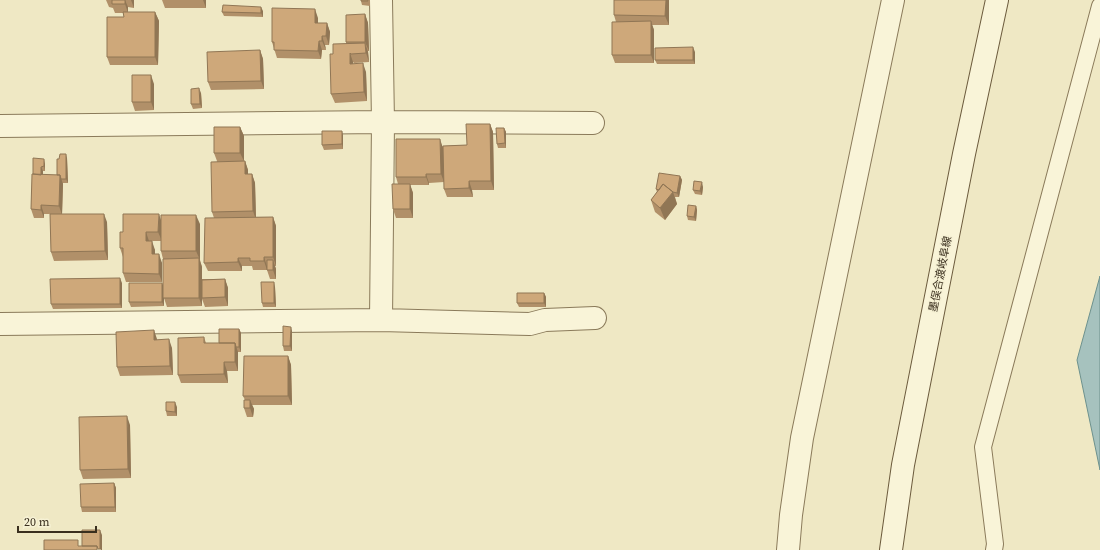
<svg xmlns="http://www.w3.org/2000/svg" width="1100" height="550" viewBox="0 0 1100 550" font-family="'Source Serif 4','Noto Sans JP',serif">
	<rect width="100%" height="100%" fill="#efe8c4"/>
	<!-- water -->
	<path fill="#a6c2be" stroke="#6d918d" d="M1100 276V470L1077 360Z"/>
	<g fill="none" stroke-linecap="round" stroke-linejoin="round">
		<defs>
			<path id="service" d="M994 550 995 544 983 447 1100 6"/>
			<path id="minor" d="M381 0 383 122 593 123
				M0 126 383 122 381 320
				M0 324 381 320 530 324 545 320 595 318
				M788 550 791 515 802 438 893 0"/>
			<path id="secondary" d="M891 550 903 465 964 154 997 0"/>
		</defs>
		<!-- service casing -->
		<use href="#service" stroke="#8a7a5a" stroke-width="18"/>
		<!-- minor casing -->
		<use href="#minor" stroke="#8a7a5a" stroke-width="24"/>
		<!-- secondary casing -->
		<use href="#secondary" stroke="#6c5b3d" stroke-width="24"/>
		<!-- service -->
		<use href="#service" stroke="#f9f4d8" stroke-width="16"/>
		<!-- minor -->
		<use href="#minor" stroke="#f9f4d8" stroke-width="22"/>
		<!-- secondary -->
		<use href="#secondary" stroke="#f9f4d8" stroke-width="22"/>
	</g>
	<!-- wall -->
	<path fill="#b19069" d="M106 0H134V8L128 7V12H155L159 21 158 65H110L107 57 124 17 123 13H115L113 8 109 7Z
		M162 0H206V8H165Z
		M370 0V6L362 5 361 1Z
		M669 0V25H652L654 30V63H615L612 55 616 22 614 15Z
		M263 11V17L224 16 222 12Z
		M365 14 368 23 369 51H368L369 62 354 63 353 62V64L366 72 367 101 335 103 331 94 333 54 346 44V42Z
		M318 18V23H327L330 32 329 45H325L326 50H322L321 59 277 58 272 42Z
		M260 50 263 59 264 89 211 90 208 82Z
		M695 52V64H657L655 60Z
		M154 84V110L135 111 132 102Z
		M201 93 202 108 193 109 191 104Z
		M490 124 493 132 494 190H472L473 197H447L444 189V182L429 183V185H410L413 193V218H396L393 209 398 184 396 177 443 146 467 145Z
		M240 127 244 136V161H245L248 170V174H252L255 183 256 217H273L276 226V266H275L276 269V279H270L267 270H253L252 266H242V271H208L204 263 214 218 212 212 217 161 214 153Z
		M504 128 506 132V148H498L497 144Z
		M343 135V149L324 150 322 145Z
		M33 158 45 164V171H43V175H57L67 158 68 183H63L62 214 107 222 108 260 54 261 51 252 50 214H44V218H34L31 209 33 174Z
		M680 176 682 180 679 197H675L677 204 665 220 655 212 651 200 657 192 656 189Z
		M703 187 702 195 695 194 693 190Z
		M696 206 697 210 696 221 688 220 687 216Z
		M161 220 200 224V260L202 267V279H225L228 288V306L205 307 202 299V306L167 307 164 298V306L131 307 129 302 162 283 163 287V259L161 251V241H149L155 250V254L162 263V282H126L123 273V257L120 248 123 232Z
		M122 283V308L53 309 51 304Z
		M275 287 276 307H263L262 303Z
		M544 293 546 297V307H519L517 303Z
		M239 329 241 333V352H238V371H227L228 383H181L178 375 204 337 206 343H219Z
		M292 331V351H284L283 346Z
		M157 340 172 348 173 375 120 376 117 367Z
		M288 356 291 365 292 405H252L254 409 253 417H247L244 408 245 400 243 396Z
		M177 407V416H167L166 411Z
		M130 425 131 478 83 479 80 470Z
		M114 483 116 488V512H82L81 507Z"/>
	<!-- shaded-wall -->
	<path fill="#907655" d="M125 0 128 7V13L125 4Z
		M131 0H134V8Z
		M203 0H206V8Z
		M666 0H669V25L665 16Z
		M261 7 263 11V17L261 13Z
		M315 9 318 18V32L315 23Z
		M155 12 159 21 158 65 155 57Z
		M365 14 368 23 369 51 365 42Z
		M651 21 654 30V63L651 55Z
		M327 23 330 32 329 45 326 36Z
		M322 36 325 45 326 50 322 41Z
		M319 41 322 50 321 59 318 51Z
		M365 43 368 52 369 62 366 53Z
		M693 47 695 52V64L693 60Z
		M260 50 263 59 264 89 261 81Z
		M350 53 353 62V73L350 64Z
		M363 63 366 72 367 101 364 92Z
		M151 75 154 84V110L151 102Z
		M199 88 201 93 202 108 200 104Z
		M490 124 493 132 494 190 491 181Z
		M240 127 244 136V161L240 153Z
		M504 128 506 132V148L505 143Z
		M342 131 343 135V149L342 144Z
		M440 139 443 148 444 182 441 174Z
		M66 154 67 158 68 183 66 179Z
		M44 159 45 164V171L44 166Z
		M245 161 248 170V182L245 174Z
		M41 167 43 171V182L41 177Z
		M252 174 255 183 256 220 253 211Z
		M426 174 429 183V185L426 177Z
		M60 175 63 184 62 215 59 206Z
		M680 176 682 180 679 197 677 193Z
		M469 181 472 190 473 197 469 188Z
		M702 182 703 187 702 195 700 191Z
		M410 184 413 193V218L410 209Z
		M673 192 677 204 665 220 660 208Z
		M41 205 44 214V218L41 210Z
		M696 206 697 210 696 221 694 217Z
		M104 214 107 222 108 260 105 251Z
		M159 214 162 223V241L158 232Z
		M196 215 200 224V260L196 251Z
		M273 217 276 226V266L273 257Z
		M146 232 149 241H146Z
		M152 241 155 250V263L152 254Z
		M159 254 162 263V282L159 274Z
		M264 257 267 266V270L264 261Z
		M199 258 202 267V306L199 298Z
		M238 258 242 266V271L238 262Z
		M273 260 276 269V279L273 270Z
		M120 278 122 283V308L120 304Z
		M225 279 228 288V306L225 297Z
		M274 282 275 287 276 307 274 303Z
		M162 283 164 288V306L162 302Z
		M544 293 546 297V307L544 303Z
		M291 327 292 331V351L290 346Z
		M239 329 241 333V352L239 347Z
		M154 330 157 339V348L154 340Z
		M169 339 172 348 173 375 170 366Z
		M235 343 238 352V371L235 362Z
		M288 356 291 365 292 405 288 396Z
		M224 362 227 371 228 383 224 374Z
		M250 400 254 409 253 417 250 408Z
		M175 402 177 407V416L175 412Z
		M127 416 130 425 131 478 128 469Z
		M114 483 116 488V512L115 507Z
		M100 530 102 535V550H101L100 549Z"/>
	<!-- building -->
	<path fill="#cea87a" stroke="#907655" d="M112 0H125V4H112Z
		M361 0H368V1H361Z
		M614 0H666L665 16 614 15Z
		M223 5 261 7V13L222 12Z
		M272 8 315 9V23H327L326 36H322V41H319L318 51 274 50V42H272Z
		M123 12H155V57H107V17H124Z
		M365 14V42H346V15Z
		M651 21V55H612V22Z
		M365 43 366 53 351 54 350 53V64L363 63 364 92 331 94 330 54H333V44Z
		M693 47V60H655V48Z
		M260 50 261 81 208 82 207 52Z
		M132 75H151V102H132Z
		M199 88 200 104H191V89Z
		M466 124H490L491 181H469V188L444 189 443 146 467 145Z
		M214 127H240V153H214Z
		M496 128H504L505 143 497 144Z
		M322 131H342V144L322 145Z
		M396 139H440L441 174H426V177H396Z
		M60 154H66V179H61L60 175H57V159H59Z
		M33 158 44 159V166L41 167V175L33 174Z
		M245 161V174H252L253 211 212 212 211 162Z
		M659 173 680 176 677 193 673 192 663 184 659 190 656 189Z
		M32 174 60 175 59 206 41 205V210L31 209Z
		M694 181 702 182 700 191 693 190Z
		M392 184H410V209H393Z
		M663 184 673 192 660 208 651 200Z
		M688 205 696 206 694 217 687 216Z
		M50 214H104L105 251 51 252Z
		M123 214H159L158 232H146V241H152V254H159V274L123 273V248H120V232H123Z
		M161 215H196V251H161Z
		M273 217V257H264V261H250V258H238V262L204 263 205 218Z
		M199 258V298H163V259Z
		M267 260H273V270H267Z
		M120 278V304H51L50 279Z
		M225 279V297L202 298V280Z
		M261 282H274V303H262Z
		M129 283H162V302H129Z
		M517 293H544V303H517Z
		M283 326 291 327 290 346H283Z
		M219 329H239V347H236L235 343H219Z
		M154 330V340L169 339 170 366 117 367 116 332Z
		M204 337V343H235V362H224V374L178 375V338Z
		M244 356H288V396H243Z
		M244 400H250V408H244Z
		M166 402H175V412L166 411Z
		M127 416 128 469 80 470 79 417Z
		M114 483 115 507H81L80 484Z
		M82 530H100V549H98L97 546H82Z
		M44 540H78V546H97V550H44Z"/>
	<g text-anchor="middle" stroke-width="3" stroke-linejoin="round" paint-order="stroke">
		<!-- street labels -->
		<g font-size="11" fill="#3a2f1e" stroke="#f6f1d4">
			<text transform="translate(940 274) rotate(-79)" y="4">墨俣合渡岐阜線</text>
		</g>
	</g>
	<!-- scale -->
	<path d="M18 526v6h78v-6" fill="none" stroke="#3a2f1e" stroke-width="2"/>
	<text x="24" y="526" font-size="12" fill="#3a2f1e" stroke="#f6f1d4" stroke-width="3" paint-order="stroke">20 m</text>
</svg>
